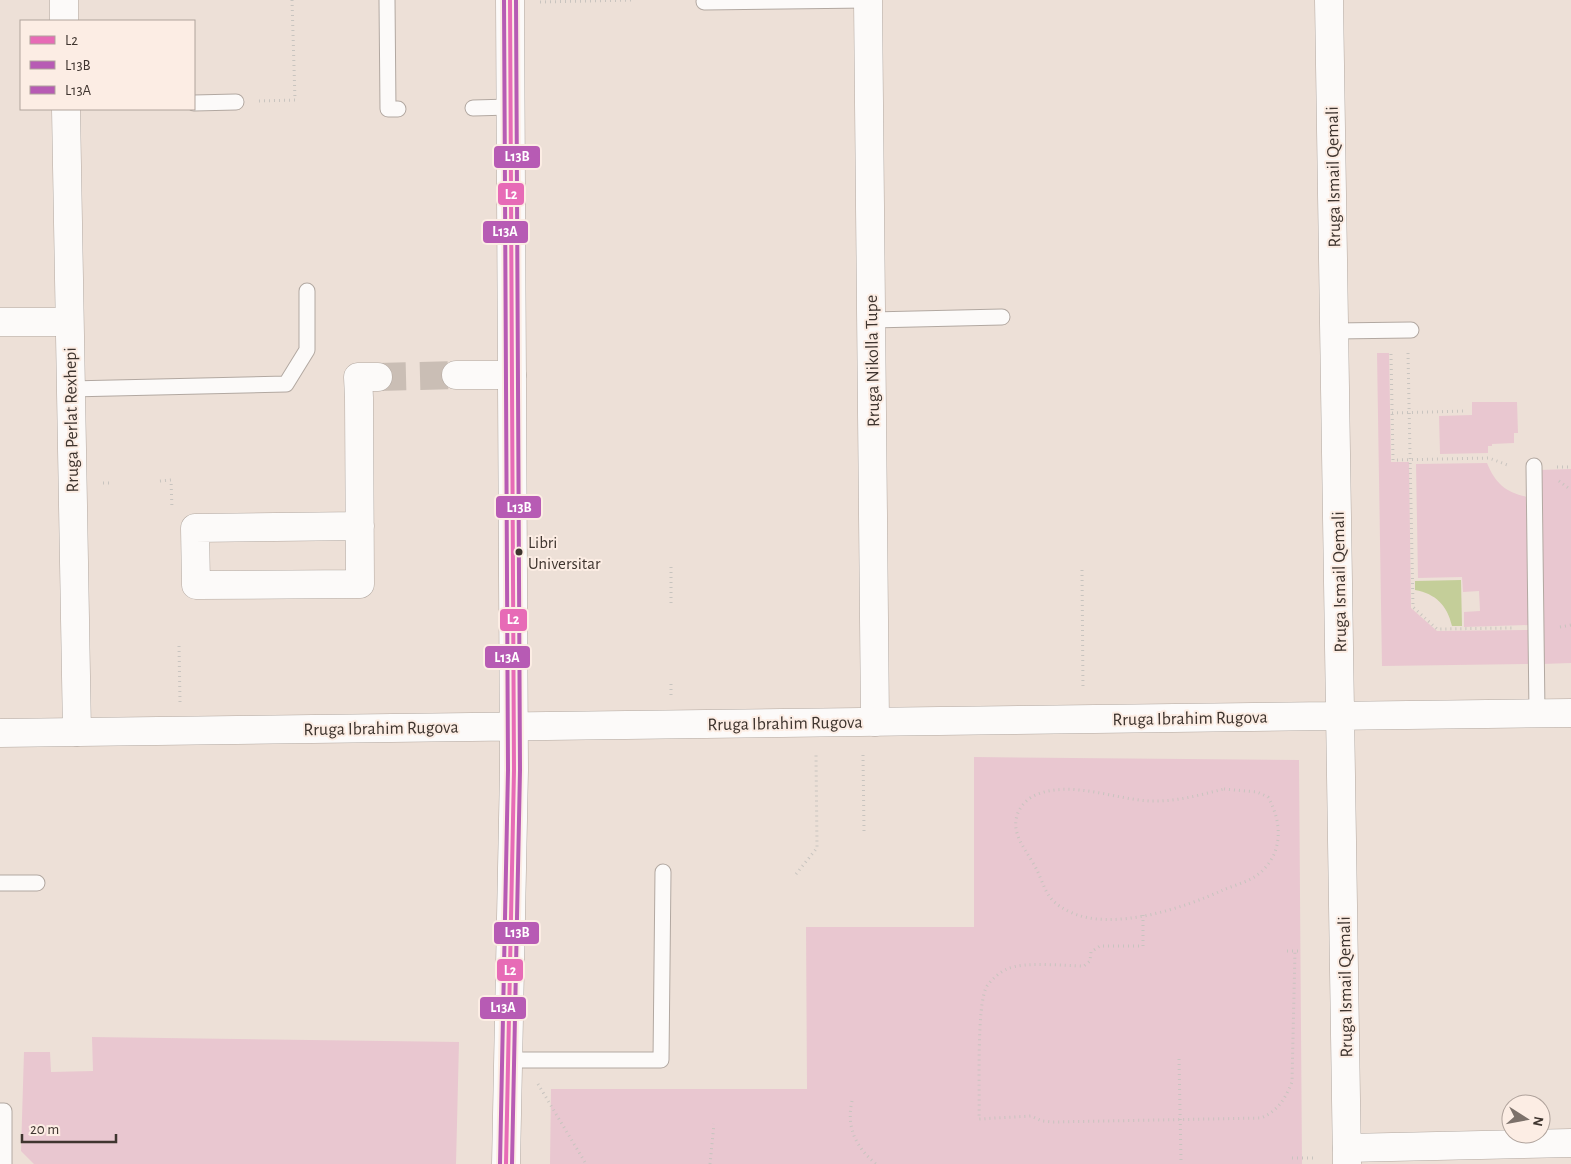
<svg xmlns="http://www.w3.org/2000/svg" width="1571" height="1164" viewBox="0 0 1571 1164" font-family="'Alegreya Sans',sans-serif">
	<rect width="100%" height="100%" fill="#ede0d7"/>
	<!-- green -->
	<path fill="#e9c7d0" d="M1377 353H1389L1391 462H1409L1411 608 1437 631 1530 630 1531 664 1382 666Z
		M1472 402H1517L1518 433H1514V443L1492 444V446H1488V453L1440 454 1439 416 1472 415Z
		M1487 463C1495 483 1506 493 1528 497L1530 625 1464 627V612L1480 611 1479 591 1463 592 1462 577 1418 578 1416 464Z
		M1571 469V663L1542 664 1539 470Z
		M974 757 1299 760 1302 1164H550L551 1089H807L806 927H974Z
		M92 1037 459 1042 456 1164H34L21 1151 24 1052H50L51 1072 93 1071Z"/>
	<!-- water -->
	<path fill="#c4ce99" d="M1461 580 1462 626H1452C1447 605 1436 594 1415 590V581Z"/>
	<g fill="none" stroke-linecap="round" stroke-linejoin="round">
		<!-- street-tunnel -->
		<path stroke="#cabeb5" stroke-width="28" stroke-dasharray="28 14" stroke-linecap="butt" d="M378 377 456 375"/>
		<defs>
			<path id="lane" d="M387 0 388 109H398
				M704 2 868 0
				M194 103 236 102
				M473 108 511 107
				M872 320 1002 317
				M1335 331 1411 330
				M70 389 286 384 307 350V291
				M1534 466 1537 713
				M0 883H37
				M507 1060H661L663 872
				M0 1111H4V1164"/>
			<path id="street" d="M64 0V21
				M868 0 875 722
				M66 109 77 732
				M0 322H69
				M456 375H512
				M360 526 195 528 196 585 360 584 359 398 358 377H378
				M1347 1148 1571 1143"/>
			<path id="secondary" d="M1329 0 1347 1164
				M0 733 1571 713
				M506 1164 514 770 510 0"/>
		</defs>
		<!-- lane casing -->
		<use href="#lane" stroke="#b2a8a1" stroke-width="17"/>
		<!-- street casing -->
		<use href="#street" stroke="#b2a8a1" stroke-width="29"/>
		<!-- secondary casing -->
		<use href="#secondary" stroke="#b2a8a1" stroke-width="29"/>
		<!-- path -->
		<path stroke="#c8c4bf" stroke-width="3" stroke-dasharray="1 4" stroke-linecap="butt" d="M540 2 634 0
			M259 101 295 100 292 0
			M1408 353 1413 607 1437 629 1514 628
			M1391 354 1393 460 1489 458 1510 466
			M1392 413 1466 411
			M1557 467H1571
			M160 481 171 480 172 509
			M1559 481 1571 490
			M103 483H112
			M1082 570 1083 689
			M671 603V567
			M1560 627 1571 625
			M179 646 180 702
			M671 695V680
			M863 755 864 831
			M1224 789 1257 792 1268 797C1281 820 1284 849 1263 870 1253 881 1237 884 1223 890 1184 908 1112 932 1070 912 1042 899 1046 884 1033 863 1027 852 1020 844 1017 833 1012 816 1022 800 1038 794 1073 781 1114 799 1150 801 1175 802 1200 795 1224 789Z
			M796 874 817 848 816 752
			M1143 915V946H1100L1091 952 1090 961 1084 966C1063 966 1026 961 1007 969 1000 972 992 979 987 986 976 1004 980 1093 979 1119L1031 1116 1042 1121 1053 1122 1261 1118C1278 1111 1285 1099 1292 1082L1295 951
			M1287 951H1300
			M1179 1059 1181 1161
			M538 1084 586 1164
			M852 1101C846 1128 856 1147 876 1164
			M1292 1158H1317
			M710 1164 714 1124"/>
		<!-- lane -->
		<use href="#lane" stroke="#fcfaf9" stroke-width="15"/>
		<!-- street -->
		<use href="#street" stroke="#fcfaf9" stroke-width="28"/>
		<!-- secondary -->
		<use href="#secondary" stroke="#fcfaf9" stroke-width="28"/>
		<defs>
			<path id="bus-1" d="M506 1164 514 770 510 0"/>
			<path id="bus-2" d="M512 1164 520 770 516 0"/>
			<path id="bus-3" d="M500 1164 508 770 504 0"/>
		</defs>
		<!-- bus-1 casing -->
		<use href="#bus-1" stroke="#fcede4" stroke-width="8"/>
		<!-- bus-2 casing -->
		<use href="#bus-2" stroke="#fcede4" stroke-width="8"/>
		<!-- bus-3 casing -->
		<use href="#bus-3" stroke="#fcede4" stroke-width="8"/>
		<!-- bus-1 -->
		<use href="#bus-1" stroke="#e76bb6" stroke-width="4"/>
		<!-- bus-2 -->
		<use href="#bus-2" stroke="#b75bb4" stroke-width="4"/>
		<!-- bus-3 -->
		<use href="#bus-3" stroke="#b75bb4" stroke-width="4"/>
	</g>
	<!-- markers -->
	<circle fill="#3f352f" stroke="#fcede4" stroke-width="2" cx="519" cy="552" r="4.5"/>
	<g text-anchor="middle" stroke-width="4" stroke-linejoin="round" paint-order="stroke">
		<!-- bus labels -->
		<g font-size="17" fill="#3f352f" stroke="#fcede4" text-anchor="start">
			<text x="528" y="548">Libri<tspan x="528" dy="21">Universitar</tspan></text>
		</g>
		<!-- street labels -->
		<g font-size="18" fill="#3f352f" stroke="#fcede4">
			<text transform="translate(1333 177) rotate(-91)" y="6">Rruga Ismail Qemali</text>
			<text transform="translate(872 361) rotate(-91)" y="6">Rruga Nikolla Tupe</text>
			<text transform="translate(71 420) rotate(-91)" y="6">Rruga Perlat Rexhepi</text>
			<text transform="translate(1339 582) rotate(-91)" y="6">Rruga Ismail Qemali</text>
			<text transform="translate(1190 718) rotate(-1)" y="6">Rruga Ibrahim Rugova</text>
			<text transform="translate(785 723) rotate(-1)" y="6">Rruga Ibrahim Rugova</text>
			<text transform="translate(381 728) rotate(-1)" y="6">Rruga Ibrahim Rugova</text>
			<text transform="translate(1345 987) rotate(-91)" y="6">Rruga Ismail Qemali</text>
		</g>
	</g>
	<g stroke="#fcede4" stroke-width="2">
		<rect x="493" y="145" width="48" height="24" rx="5" fill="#b75bb4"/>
		<rect x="497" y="182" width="28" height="24" rx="5" fill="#e76bb6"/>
		<rect x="482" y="220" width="47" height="24" rx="5" fill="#b75bb4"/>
		<rect x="495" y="495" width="47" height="24" rx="5" fill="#b75bb4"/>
		<rect x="499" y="608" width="29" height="24" rx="5" fill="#e76bb6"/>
		<rect x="484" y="645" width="47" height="24" rx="5" fill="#b75bb4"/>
		<rect x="493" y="921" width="47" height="24" rx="5" fill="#b75bb4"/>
		<rect x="496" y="958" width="28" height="24" rx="5" fill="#e76bb6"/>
		<rect x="479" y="996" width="48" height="24" rx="5" fill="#b75bb4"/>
	</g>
	<g font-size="14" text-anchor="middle" font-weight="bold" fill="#fff">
		<text x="517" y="161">L13B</text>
		<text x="511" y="199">L2</text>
		<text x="505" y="236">L13A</text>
		<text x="519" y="512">L13B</text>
		<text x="513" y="624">L2</text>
		<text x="507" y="662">L13A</text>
		<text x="517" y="937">L13B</text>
		<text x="510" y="975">L2</text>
		<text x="503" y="1012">L13A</text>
	</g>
	<!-- legend -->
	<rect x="20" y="20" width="175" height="90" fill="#fcede4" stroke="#b0a39c"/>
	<rect x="30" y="36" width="25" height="8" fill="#e76bb6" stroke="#b0a39c"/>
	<text x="65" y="45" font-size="15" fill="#3f352f">L2</text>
	<rect x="30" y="61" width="25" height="8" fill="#b75bb4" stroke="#b0a39c"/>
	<text x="65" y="70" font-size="15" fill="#3f352f">L13B</text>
	<rect x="30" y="86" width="25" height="8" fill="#b75bb4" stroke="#b0a39c"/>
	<text x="65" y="95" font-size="15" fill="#3f352f">L13A</text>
	<!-- north arrow -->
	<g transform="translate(1526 1119) rotate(101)"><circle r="24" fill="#fcede4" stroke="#b0a39c"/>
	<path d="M0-4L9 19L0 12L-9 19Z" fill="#7c716a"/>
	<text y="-8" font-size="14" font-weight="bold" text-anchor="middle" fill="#3f352f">N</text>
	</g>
	<!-- scale -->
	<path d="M22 1134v8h94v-8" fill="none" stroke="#3f352f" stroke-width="2.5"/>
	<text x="30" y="1134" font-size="15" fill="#3f352f" stroke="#fcede4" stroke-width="4" paint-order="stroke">20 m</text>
</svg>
